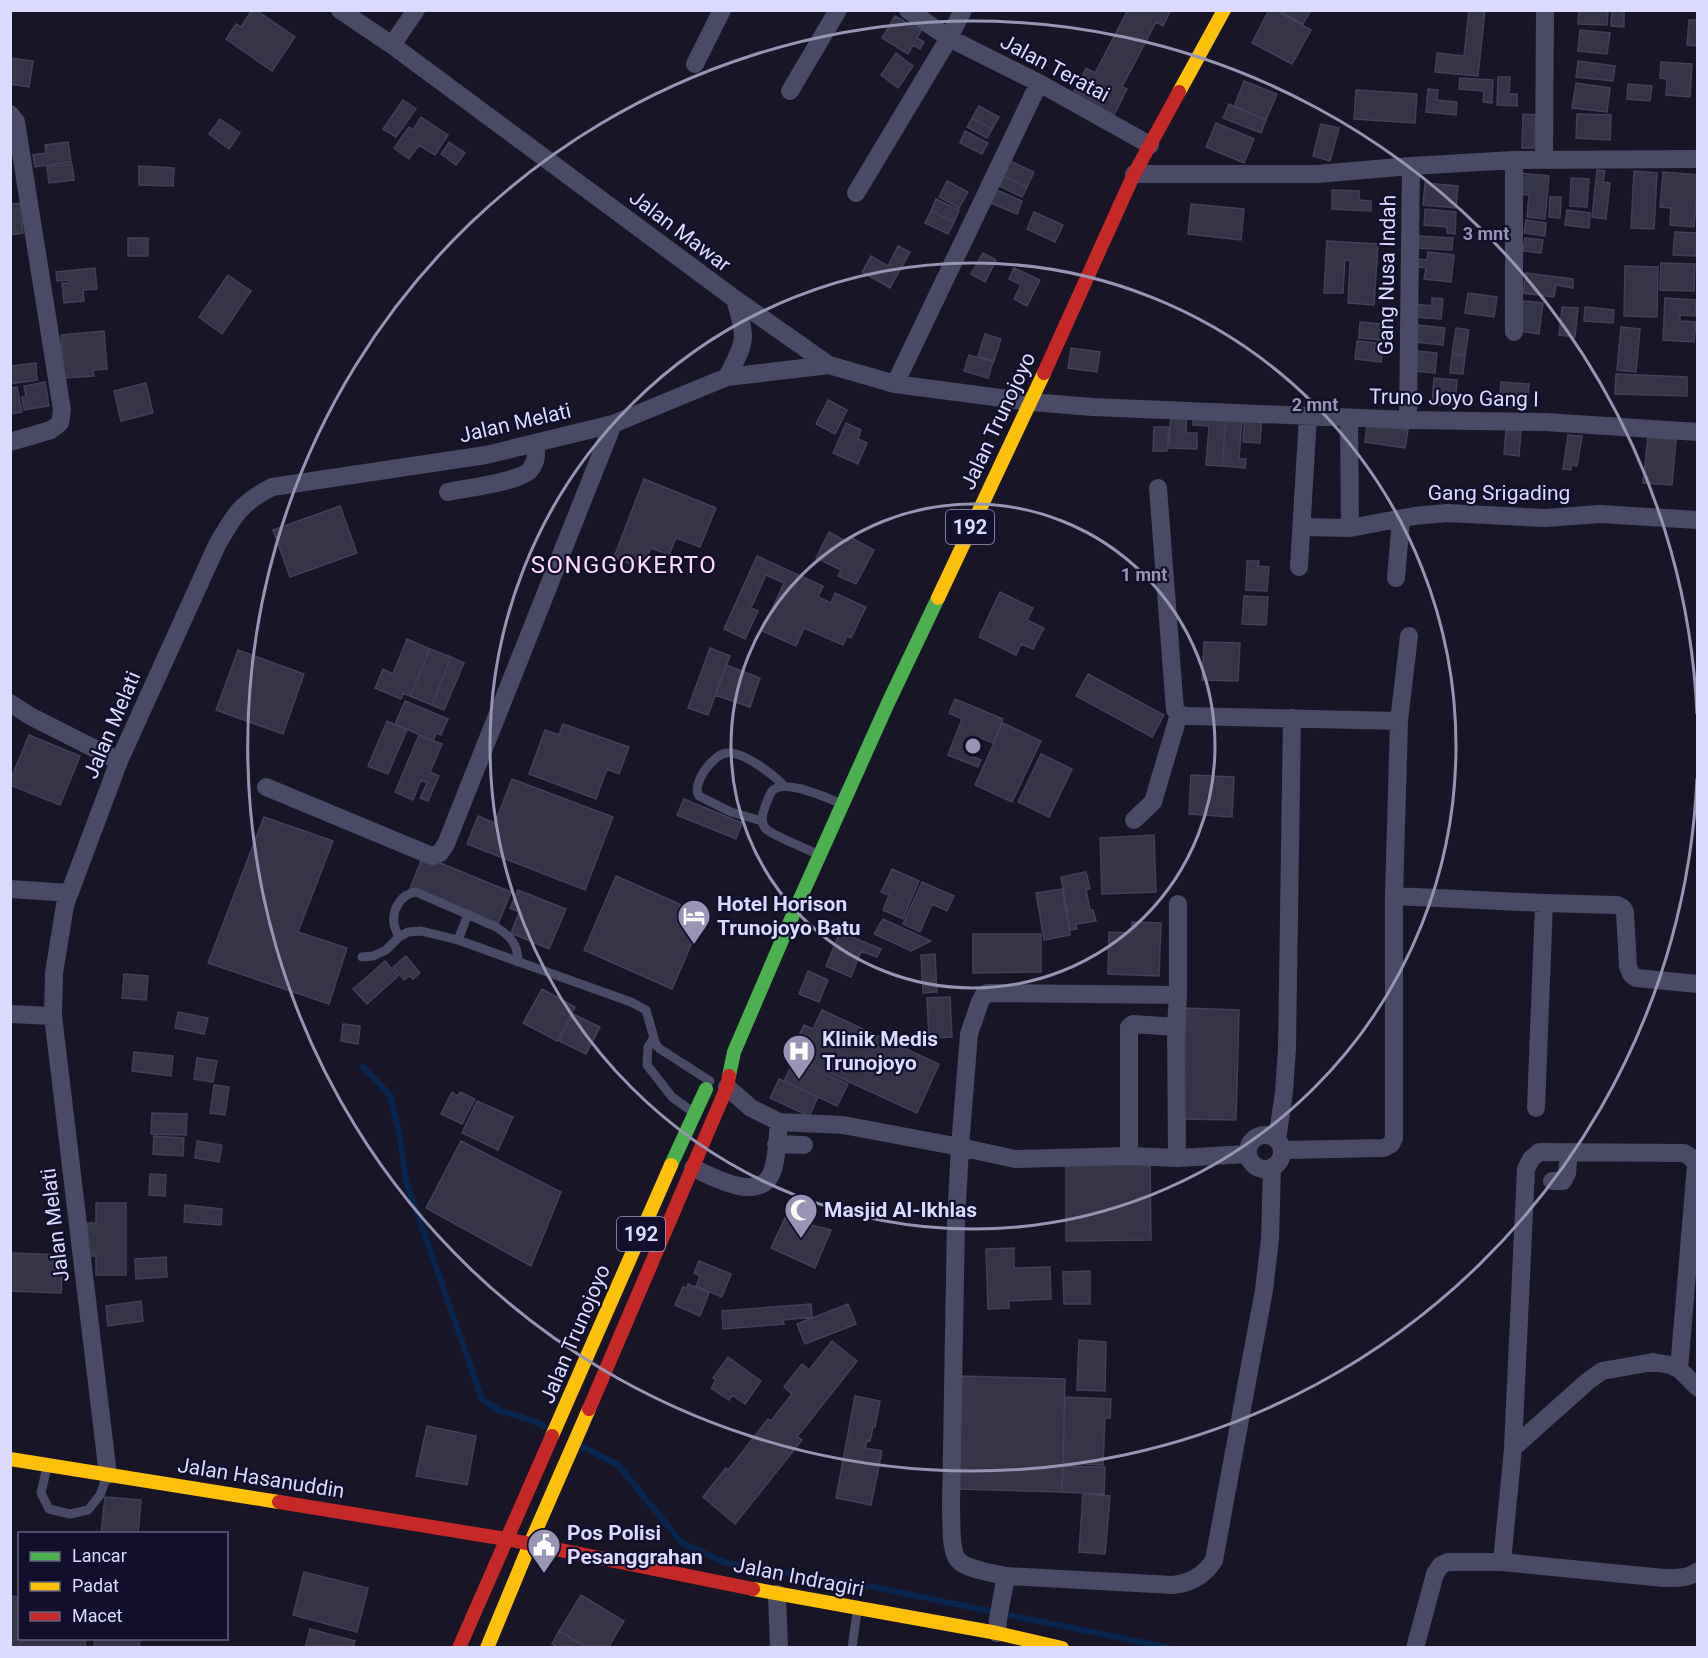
<svg xmlns="http://www.w3.org/2000/svg" width="1708" height="1658" viewBox="0 0 1708 1658" font-family="Roboto,sans-serif">
	<rect width="100%" height="100%" fill="#171526"/>
	<g fill="none" stroke-linecap="round" stroke-linejoin="round">
		<!-- stream -->
		<path stroke="#09254d" stroke-width="6" d="M363 1067 390 1095 400 1137 406 1181 482 1399 500 1411 534 1421 548 1428
			M581 1446 618 1465 682 1543 726 1563 859 1584 1169 1648"/>
	</g>
	<!-- building -->
	<path fill="#363447" stroke="#434058" stroke-width="1.5" d="M252 10H256L295 37 272 71 226 39 236 24 241 27Z
		M1128 10H1171L1163 26 1156 22 1122 87 1127 89 1114 115 1073 94 1086 68 1095 73Z
		M1269 10H1275L1311 30 1292 64 1252 43Z
		M1278 10H1311L1303 24Z
		M1469 10H1485L1478 76 1435 72 1437 53 1464 56Z
		M1579 10 1608 11 1607 25 1578 24Z
		M1612 10H1624V27L1611 26Z
		M895 16 921 31 917 38 924 42 920 49 913 45 908 54 882 38Z
		M1689 20H1698V46L1687 45Z
		M1580 30 1610 33 1607 54 1578 51Z
		M896 53 913 66 898 88 881 75Z
		M10 58 33 61 29 87 10 84Z
		M1578 61 1615 66 1613 81 1576 77Z
		M1661 62 1692 64 1690 97 1666 95 1667 79 1660 78Z
		M1498 77H1510L1509 94H1517V106L1497 105Z
		M1460 78 1493 80 1492 103 1483 102 1484 91 1459 89Z
		M1244 81 1277 94 1266 120 1234 107Z
		M1576 83 1610 88 1607 112 1572 108Z
		M1628 84 1652 86 1650 101 1627 99Z
		M1428 89 1438 90 1437 100 1457 102 1456 115 1426 112Z
		M1356 90 1417 94 1415 123 1354 119Z
		M403 100 416 109 396 137 383 129Z
		M1229 104 1266 120 1261 133 1223 118Z
		M979 106 999 117 992 129 972 118Z
		M1523 114 1536 115 1534 148H1522Z
		M1577 114 1611 115 1610 140 1576 138Z
		M421 117 448 135 435 155 419 145 409 159 394 148 409 127 413 130Z
		M972 118 992 129 987 138 967 127Z
		M220 119 240 133 229 149 209 134Z
		M1216 123 1254 139 1244 163 1206 147Z
		M1321 124 1339 128 1330 161 1313 156Z
		M965 131 988 143 982 154 960 143Z
		M68 142 71 162 35 167 33 155 46 153 45 145Z
		M449 142 465 153 456 165 441 154Z
		M1010 161 1034 172 1027 187 1003 176Z
		M72 164 74 180 49 183 47 167Z
		M139 166 174 168 173 186 139 185Z
		M1597 170 1605 171 1603 182 1610 183 1606 219 1592 217Z
		M1634 171 1657 173 1654 229 1631 228Z
		M1663 172 1698 175 1694 227 1670 225 1671 208 1660 207Z
		M1520 173 1549 176 1545 219 1527 217 1529 195 1518 194Z
		M1003 176 1027 187 1022 197 999 186Z
		M1571 178 1589 179 1587 207 1570 206Z
		M947 181 968 192 959 208 939 197Z
		M1425 183 1458 186 1456 208 1423 205Z
		M997 190 1022 201 1017 214 991 203Z
		M1332 190 1359 191V200L1371 201V211L1332 209Z
		M1550 197H1561L1560 218 1549 217Z
		M936 199 959 210 954 222 931 211Z
		M26 203 28 222H22L23 233 10 235V204Z
		M1191 204 1244 209 1241 240 1188 234Z
		M1425 209 1456 212 1455 234 1447 233V227L1424 225Z
		M1567 210 1590 213 1589 228 1565 225Z
		M931 211 954 222 948 234 925 223Z
		M1034 212 1063 225 1055 242 1027 229Z
		M1526 220 1546 223 1545 236 1524 233Z
		M1675 232 1697 233 1696 256 1673 255Z
		M1419 236 1453 238 1452 250 1418 248Z
		M128 238H148V256H128Z
		M1525 238 1543 240 1541 253 1523 251Z
		M1327 241 1378 244 1374 305 1348 303 1350 260H1345L1343 293H1324Z
		M898 246 910 252 890 288 862 272 871 256 888 266Z
		M1428 252 1454 255 1451 282 1424 279 1426 268 1412 266 1413 258 1427 260Z
		M983 253 996 260 985 282 971 274Z
		M1661 263 1695 264 1694 291 1660 290Z
		M1625 266 1658 267 1657 317 1624 316Z
		M95 268 97 289 83 290 84 301 64 303 62 283H70V280L57 281 56 272Z
		M1014 268 1040 280 1027 306 1014 299 1021 285 1009 279Z
		M1526 273 1573 279V288L1556 285 1554 297 1523 293Z
		M228 275 251 291 222 334 199 317Z
		M1468 293 1497 297 1494 317 1465 313Z
		M1432 298 1443 299 1441 319 1415 317 1416 304 1432 306Z
		M1665 298 1696 300 1695 316 1680 315V321L1696 322 1694 342 1663 340Z
		M1523 301 1543 303 1539 334 1519 331Z
		M1562 307 1578 308 1575 337 1559 335Z
		M1585 307 1614 310 1613 323 1584 321Z
		M1360 322 1393 325 1392 341 1359 338Z
		M1418 325 1445 328 1443 345 1416 342Z
		M1621 327 1640 329 1636 372 1617 370Z
		M1456 328 1469 330 1465 356 1452 354Z
		M104 331 107 369 93 370 94 376 64 378 61 335Z
		M985 334 1001 339 994 361 978 356Z
		M1357 341 1376 343 1374 353 1382 354 1381 362 1355 359Z
		M1071 348 1100 352 1097 372 1068 368Z
		M1416 351 1437 353 1435 373 1414 371Z
		M1452 354 1465 356 1463 374 1450 373Z
		M969 355 993 362 988 378 964 371Z
		M36 363 37 380 10 384V366Z
		M1616 374 1687 377V396L1615 394Z
		M1434 378 1457 380 1455 406 1432 404Z
		M45 382 49 406 24 410 22 397 26 396 24 386Z
		M1501 382 1529 384 1527 409 1499 406Z
		M146 383 153 413 121 421 114 391Z
		M17 387 22 412 10 414V388Z
		M828 400 847 410 835 434 816 424Z
		M1171 411 1187 412 1186 433H1197V449L1169 448Z
		M1194 412 1226 418 1222 466 1206 465 1209 426 1193 425Z
		M1245 415 1262 416 1260 443 1243 442Z
		M1226 419 1242 421 1239 459H1246L1245 468 1222 466Z
		M846 423 861 430 858 439 867 443 858 464 833 453Z
		M1367 425 1408 430 1405 448 1365 442Z
		M1154 427H1169L1167 451H1153Z
		M1506 429 1521 431 1519 456 1504 454Z
		M1568 435 1582 436 1577 466 1571 465V470L1563 469Z
		M1648 437 1676 440 1672 485 1643 483Z
		M644 479 716 508 700 547 676 538 669 555 651 548 642 569 614 557Z
		M340 506 357 553 290 577 273 530Z
		M829 532 847 542 850 537 874 550 856 584 838 576 841 570 816 558Z
		M757 556 823 586 818 597 831 603 835 593 866 607 851 638 847 636 843 645 804 628 796 646 762 631 784 583 766 575 751 608 758 611 745 639 724 629Z
		M1247 561H1259L1258 566 1269 567 1267 591 1246 590Z
		M1000 592 1033 608 1027 620 1044 628 1033 649 1021 644 1016 655 979 637Z
		M1244 596 1268 597 1266 625 1242 624Z
		M407 639 430 649 410 696 403 693 401 699 375 688 383 669 393 674Z
		M1204 642 1240 643 1238 681 1202 680Z
		M710 648 730 656 708 715 688 708Z
		M430 649 451 657 432 705 410 696Z
		M238 650 304 674 283 734 216 710Z
		M451 657 464 663 444 710 432 705Z
		M726 665 760 678 750 707 715 695Z
		M1088 674 1164 715 1152 737 1076 696Z
		M955 699 1003 719 993 743 976 736 969 755 981 760 978 767 948 755 962 719 949 713Z
		M405 701 448 719 441 735 436 733 433 741 395 724Z
		M387 721 407 730 388 774 368 766Z
		M1003 723 1041 741 1012 802 975 785Z
		M563 724 629 747 619 774 607 769 596 799 529 774 545 730 559 735Z
		M29 735 80 756 60 805 10 785V781Z
		M419 735 442 744 430 772 439 776 428 801 420 798 427 783 421 780 413 800 395 792Z
		M1041 754 1072 769 1049 817 1018 802Z
		M1191 775 1234 777 1232 817 1189 814Z
		M512 779 613 817 585 890 467 844 478 816 495 823Z
		M684 799 742 823 736 839 677 815Z
		M264 817 333 841 298 932 347 948 329 1004 208 963Z
		M1154 835 1156 892 1102 894 1100 838Z
		M423 856 511 892 498 924 410 888Z
		M892 869 919 881 903 919 883 910 889 895 881 892Z
		M1086 872 1090 889H1086L1090 910H1093L1096 921 1076 924 1077 929 1070 930 1067 914H1068L1061 877Z
		M616 876 704 915 672 989 584 950Z
		M922 882 954 896 947 911 932 904 920 932 903 924Z
		M1062 889 1070 935 1044 940 1036 893Z
		M518 890 566 909 549 949 511 933 519 912 510 908Z
		M883 919 931 941 911 951 874 934Z
		M1132 922 1161 923 1159 976 1108 974 1109 932 1132 933Z
		M840 932 881 949 877 957 861 951 851 977 826 966Z
		M973 934H1041V972L973 973Z
		M935 954 937 992 923 993 921 955Z
		M406 956 420 973 413 979 409 976 404 980 393 967Z
		M385 961 398 976 367 1004 353 989Z
		M808 971 828 980 819 1002 799 994Z
		M124 974 148 976 146 1000 122 998Z
		M542 989 575 1007 557 1041 523 1023Z
		M950 997 952 1037 929 1038 927 998Z
		M1186 1008 1239 1010 1236 1120 1183 1119Z
		M822 1010 939 1064 917 1113 790 1055 804 1025 813 1029Z
		M178 1012 208 1018 204 1034 175 1028Z
		M573 1014 600 1027 586 1054 559 1041Z
		M343 1024 360 1026 358 1044 341 1041Z
		M134 1052 173 1056 171 1076 132 1071Z
		M197 1058 217 1061 213 1082 194 1079Z
		M795 1059 848 1084 837 1106 784 1081Z
		M779 1079 818 1097 809 1116 770 1098Z
		M214 1085 229 1087 225 1115 210 1113Z
		M452 1092 458 1096 460 1092 475 1099 462 1124 441 1114Z
		M477 1101 513 1117 498 1150 462 1133Z
		M152 1113 187 1114 186 1135 151 1134Z
		M154 1136 184 1138 183 1156 153 1154Z
		M197 1141 222 1145 219 1162 195 1158Z
		M461 1141 561 1192 531 1266 426 1208Z
		M1150 1159 1151 1240 1066 1241V1160Z
		M150 1174 166 1175 165 1196 149 1195Z
		M96 1203H126V1275H96V1256H88L87 1223H96Z
		M185 1205 222 1209 221 1225 184 1222Z
		M785 1218 831 1230 815 1268 771 1248Z
		M1014 1248V1268L1050 1267 1051 1299 1009 1301V1308L988 1309 986 1249Z
		M10 1253 63 1255 61 1293 10 1291Z
		M166 1257 167 1277 136 1279 135 1259Z
		M699 1261 731 1274 722 1297 696 1286 700 1276 694 1273Z
		M1090 1271V1304H1064L1063 1272Z
		M688 1284 709 1293 700 1316 675 1305 683 1287 687 1288Z
		M141 1301 143 1321 108 1326 106 1306Z
		M811 1304 812 1317 783 1320 784 1324 723 1329 722 1311Z
		M848 1304 856 1324 805 1344 797 1324Z
		M1079 1340 1106 1342 1105 1391 1077 1390Z
		M832 1341 857 1361 797 1437 802 1440 735 1524 703 1497 726 1468 728 1470 768 1419 771 1421 792 1394 784 1387 802 1364 809 1370Z
		M728 1357 761 1381 745 1404 732 1395 729 1400 711 1388 716 1380 713 1378Z
		M962 1376 1065 1379 1062 1492 959 1489Z
		M855 1396 880 1401 875 1427H873L870 1441 867 1440 865 1448 882 1451 871 1505 836 1498Z
		M1065 1397 1111 1399 1110 1418H1105L1103 1465 1063 1463Z
		M427 1426 476 1436 467 1485 416 1476Z
		M1063 1466 1105 1467 1104 1494 1062 1492Z
		M1083 1494 1110 1496 1105 1554 1079 1552Z
		M105 1497 141 1500 138 1534H101Z
		M304 1572 368 1588 357 1632 293 1615Z
		M581 1595 624 1621 608 1648H588L559 1631Z
		M10 1596 20 1597V1638H86L85 1648H10Z
		M310 1629 355 1641 353 1648H305Z
		M559 1631 588 1648H559L552 1644Z
		M95 1638H140L139 1648H94Z"/>
	<g fill="none" stroke-linecap="round" stroke-linejoin="round">
		<!-- lane -->
		<path stroke="#4a4a66" stroke-width="9" d="M762 821 731 812 699 796C691 784 713 754 727 753 743 751 774 775 784 786
			M817 854C807 849 772 835 766 829 760 822 762 815 765 807 767 802 769 794 773 790 787 779 826 798 840 803
			M399 937C397 933 394 927 394 923 392 908 402 894 416 892L496 927C511 936 518 945 518 962
			M458 940 468 914
			M362 957 373 956 386 950 399 937 408 932 421 931 458 940 631 1002 646 1010 656 1045 660 1049 710 1081
			M654 1038 648 1047 647 1065 672 1097 693 1112
			M47 1467 41 1493 49 1509 70 1514 88 1510 100 1495 107 1476
			M852 1648 857 1612"/>
		<!-- street -->
		<path stroke="#4a4a66" stroke-width="18" d="M340 10 392 45 735 299 829 365 895 384 1031 402 1093 407 1408 420 1545 422 1698 432
			M908 10 949 38 1039 83 1150 145
			M392 45 416 10
			M695 64 722 10
			M790 91 838 10
			M10 114 16 122 62 410 60 423 51 430 10 442
			M1514 160V332
			M1544 160 1545 10
			M1134 174H1317L1411 166 1514 160 1698 159
			M856 193 949 38 963 10
			M727 377C733 365 742 351 743 337 743 324 738 311 735 299
			M895 384 1039 83
			M1349 418 1350 528
			M1408 420 1411 166
			M1158 488 1175 710 1179 714 1186 716 1399 721 1394 896
			M448 492C465 488 520 482 530 470 537 461 537 453 535 443
			M1302 527 1350 528 1414 516 1447 513 1545 518 1600 514 1698 520
			M1299 567 1308 416
			M1396 578 1401 519
			M10 703 30 716 119 761
			M1399 721 1409 636
			M266 787 432 856 440 853 446 844 613 424
			M1134 820 1153 802 1179 714
			M10 889 69 893
			M10 1014 53 1016
			M727 1087 751 1108 779 1122 843 1125 960 1147 969 1034 980 1002 983 996 987 993 1178 995
			M1536 1108 1544 903
			M1248 1152a17 17 0 1 1 34 0a17 17 0 1 1-34 0Z
			M1277 1140 1284 1092 1287 1048 1292 718
			M776 1144 804 1145
			M1282 1150 1384 1148 1391 1144 1394 1138V896L1544 903 1617 905 1623 908 1625 912 1628 966 1631 974 1636 978 1698 984
			M1129 1156V1027L1133 1024 1176 1027
			M1177 1158 1176 1027 1178 995V904
			M693 1168C713 1177 760 1204 772 1172 778 1157 777 1138 779 1122
			M1552 1181H1563L1567 1173 1569 1152
			M1513 1448 1588 1381 1602 1371 1653 1362 1670 1365 1679 1369 1698 1388
			M108 1475 53 1016 54 973 65 905 119 761 217 545C234 515 241 503 272 487L486 455 613 424 727 377 829 365
			M1502 1562 1513 1448 1526 1169 1531 1159 1539 1152 1684 1153 1692 1158 1696 1165 1679 1369
			M1006 1576C993 1573 970 1570 960 1562 949 1554 952 1520 951 1506L956 1220 960 1147 1015 1159 1129 1156 1177 1158 1248 1154
			M777 1594 779 1648
			M997 1633 998 1619 1006 1576 1173 1585C1190 1583 1205 1575 1214 1560L1264 1290 1270 1239 1272 1167
			M1415 1648 1435 1574 1441 1565 1448 1562H1502L1664 1578C1676 1578 1688 1579 1698 1571"/>
		<!-- fast -->
		<path stroke="#4caf50" stroke-width="14" d="M729 1076 734 1052 795 910 888 703 938 598
			M671 1165 706 1089"/>
		<!-- slow -->
		<path stroke="#ffc107" stroke-width="14" d="M1179 92 1224 10
			M938 598 1044 373
			M552 1436 671 1165
			M10 1459 279 1502
			M753 1589 997 1633 1062 1648
			M487 1648 530 1544 589 1409"/>
		<!-- jam -->
		<path stroke="#c62828" stroke-width="14" d="M1044 373 1134 174 1179 92
			M589 1409 727 1087 729 1076
			M279 1502 506 1539 753 1589
			M459 1648 552 1436"/>
	</g>
	<!-- distance rings -->
	<g fill="none" stroke="#9795b3" stroke-width="3">
		<circle cx="973" cy="746" r="242"/>
		<circle cx="973" cy="746" r="483"/>
		<path d="M1697 778A725 725 0 1 1 1697 714"/>
	</g>
	<!-- icons -->
	<defs>
		<symbol id="hotel-pin" viewBox="-11 -11 22 30"><path d="M0 17L-7.5 6A9.5 9.5 0 1 1 7.5 6Z" fill="#9795b3" stroke="#120f2c"/><path d="M-6-4.5h1.5V1H6V5H4.5V3h-9V5H-6ZM-4 0a1.8 1.8 0 1 1 3.6 0ZM.5 0V-2.5h3Q6-2.5 6 0Z" fill="#fff"/></symbol>
		<symbol id="hospital-pin" viewBox="-11 -11 22 30"><path d="M0 17L-7.5 6A9.5 9.5 0 1 1 7.5 6Z" fill="#9795b3" stroke="#120f2c"/><path d="M-5-5h3v3.5h4V-5h3V5h-3V1.5h-4V5h-3Z" fill="#fff"/></symbol>
		<symbol id="mosque-pin" viewBox="-11 -11 22 30"><path d="M0 17L-7.5 6A9.5 9.5 0 1 1 7.5 6Z" fill="#9795b3" stroke="#120f2c"/><path d="M3.5-4.9A6 6 0 1 0 3.5 4.9A5 5 0 1 1 3.5-4.9Z" fill="#fff"/></symbol>
		<symbol id="civic-pin" viewBox="-11 -11 22 30"><path d="M0 17L-7.5 6A9.5 9.5 0 1 1 7.5 6Z" fill="#9795b3" stroke="#120f2c"/><path d="M-.6-6.5H3V-4.5H.6V-3L4-1V1h2V6H-6V1h2V-1L-.6-3ZM-1.2 2.5V6h2.4V2.5Z" fill="#fff"/></symbol>
	</defs>
	<g fill-rule="evenodd">
		<use href="#hotel-pin" x="675" y="897" width="38" height="52"/>
		<use href="#hospital-pin" x="780" y="1032" width="38" height="52"/>
		<use href="#mosque-pin" x="782" y="1191" width="38" height="52"/>
		<use href="#civic-pin" x="525" y="1526" width="38" height="52"/>
	</g>
	<g text-anchor="middle" stroke-width="4.5" stroke-linejoin="round" paint-order="stroke">
		<!-- shield labels -->
		<g fill="#120f2c" stroke="#9f9dc0" stroke-width="1.5">
			<rect x="946" y="510" width="48" height="34" rx="4.5"/>
			<rect x="617" y="1217" width="48" height="34" rx="4.5"/>
		</g>
		<g font-size="20" font-weight="bold" fill="#dcdaff">
			<text x="970" y="534">192</text>
			<text x="641" y="1241">192</text>
		</g>
		<!-- street labels -->
		<g font-size="21" fill="#dcdaff" stroke="#120f2c">
			<text transform="translate(1055 68) rotate(28)" y="7">Jalan Teratai</text>
			<text transform="translate(680 231) rotate(37)" y="7">Jalan Mawar</text>
			<text transform="translate(1387 275) rotate(-89)" y="7">Gang Nusa Indah</text>
			<text transform="translate(1454 398) rotate(1)" y="7">Truno Joyo Gang I</text>
			<text transform="translate(998 421) rotate(-65)" y="7">Jalan Trunojoyo</text>
			<text transform="translate(515 423) rotate(-13)" y="7">Jalan Melati</text>
			<text x="1499" y="500">Gang Srigading</text>
			<text transform="translate(112 725) rotate(-67)" y="7">Jalan Melati</text>
			<text transform="translate(55 1225) rotate(-97)" y="7">Jalan Melati</text>
			<text transform="translate(575 1334) rotate(-67)" y="7">Jalan Trunojoyo</text>
			<text transform="translate(261 1478) rotate(9)" y="7">Jalan Hasanuddin</text>
			<text transform="translate(799 1577) rotate(11)" y="7">Jalan Indragiri</text>
		</g>
		<!-- poi labels -->
		<g font-size="21" font-weight="bold" fill="#dcdaff" stroke="#120f2c" text-anchor="start">
			<text x="717" y="911">Hotel Horison<tspan x="717" dy="24">Trunojoyo Batu</tspan></text>
			<text x="822" y="1046">Klinik Medis<tspan x="822" dy="24">Trunojoyo</tspan></text>
			<text x="824" y="1217">Masjid Al-Ikhlas</text>
			<text x="567" y="1540">Pos Polisi<tspan x="567" dy="24">Pesanggrahan</tspan></text>
		</g>
		<!-- quarter labels -->
		<g font-size="24" letter-spacing="1.5" fill="#ffdcf4" stroke="#120f2c">
			<text x="624" y="573">SONGGOKERTO</text>
		</g>
	</g>
	<circle cx="973" cy="746" r="9" fill="#9795b3" stroke="#120f2c" stroke-width="3"/>
	<g font-size="18" text-anchor="middle" font-weight="bold" fill="#9795b3" stroke="#120f2c" stroke-width="4.5" stroke-linejoin="round" paint-order="stroke">
		<text x="1486" y="240">3 mnt</text>
		<text x="1315" y="411">2 mnt</text>
		<text x="1144" y="581">1 mnt</text>
	</g>
	<!-- border -->
	<rect width="1708" height="1658" fill="none" stroke="#dcdaff" stroke-width="24"/>
	<!-- legend -->
	<rect x="18" y="1532" width="210" height="108" fill="#120f2c" stroke="#636080" stroke-width="1.5"/>
	<rect x="30" y="1552" width="30" height="9" fill="#4caf50" stroke="#636080" stroke-width="1.5"/>
	<text x="72" y="1562" font-size="18" fill="#dcdaff">Lancar</text>
	<rect x="30" y="1582" width="30" height="9" fill="#ffc107" stroke="#636080" stroke-width="1.5"/>
	<text x="72" y="1592" font-size="18" fill="#dcdaff">Padat</text>
	<rect x="30" y="1612" width="30" height="9" fill="#c62828" stroke="#636080" stroke-width="1.5"/>
	<text x="72" y="1622" font-size="18" fill="#dcdaff">Macet</text>
</svg>
